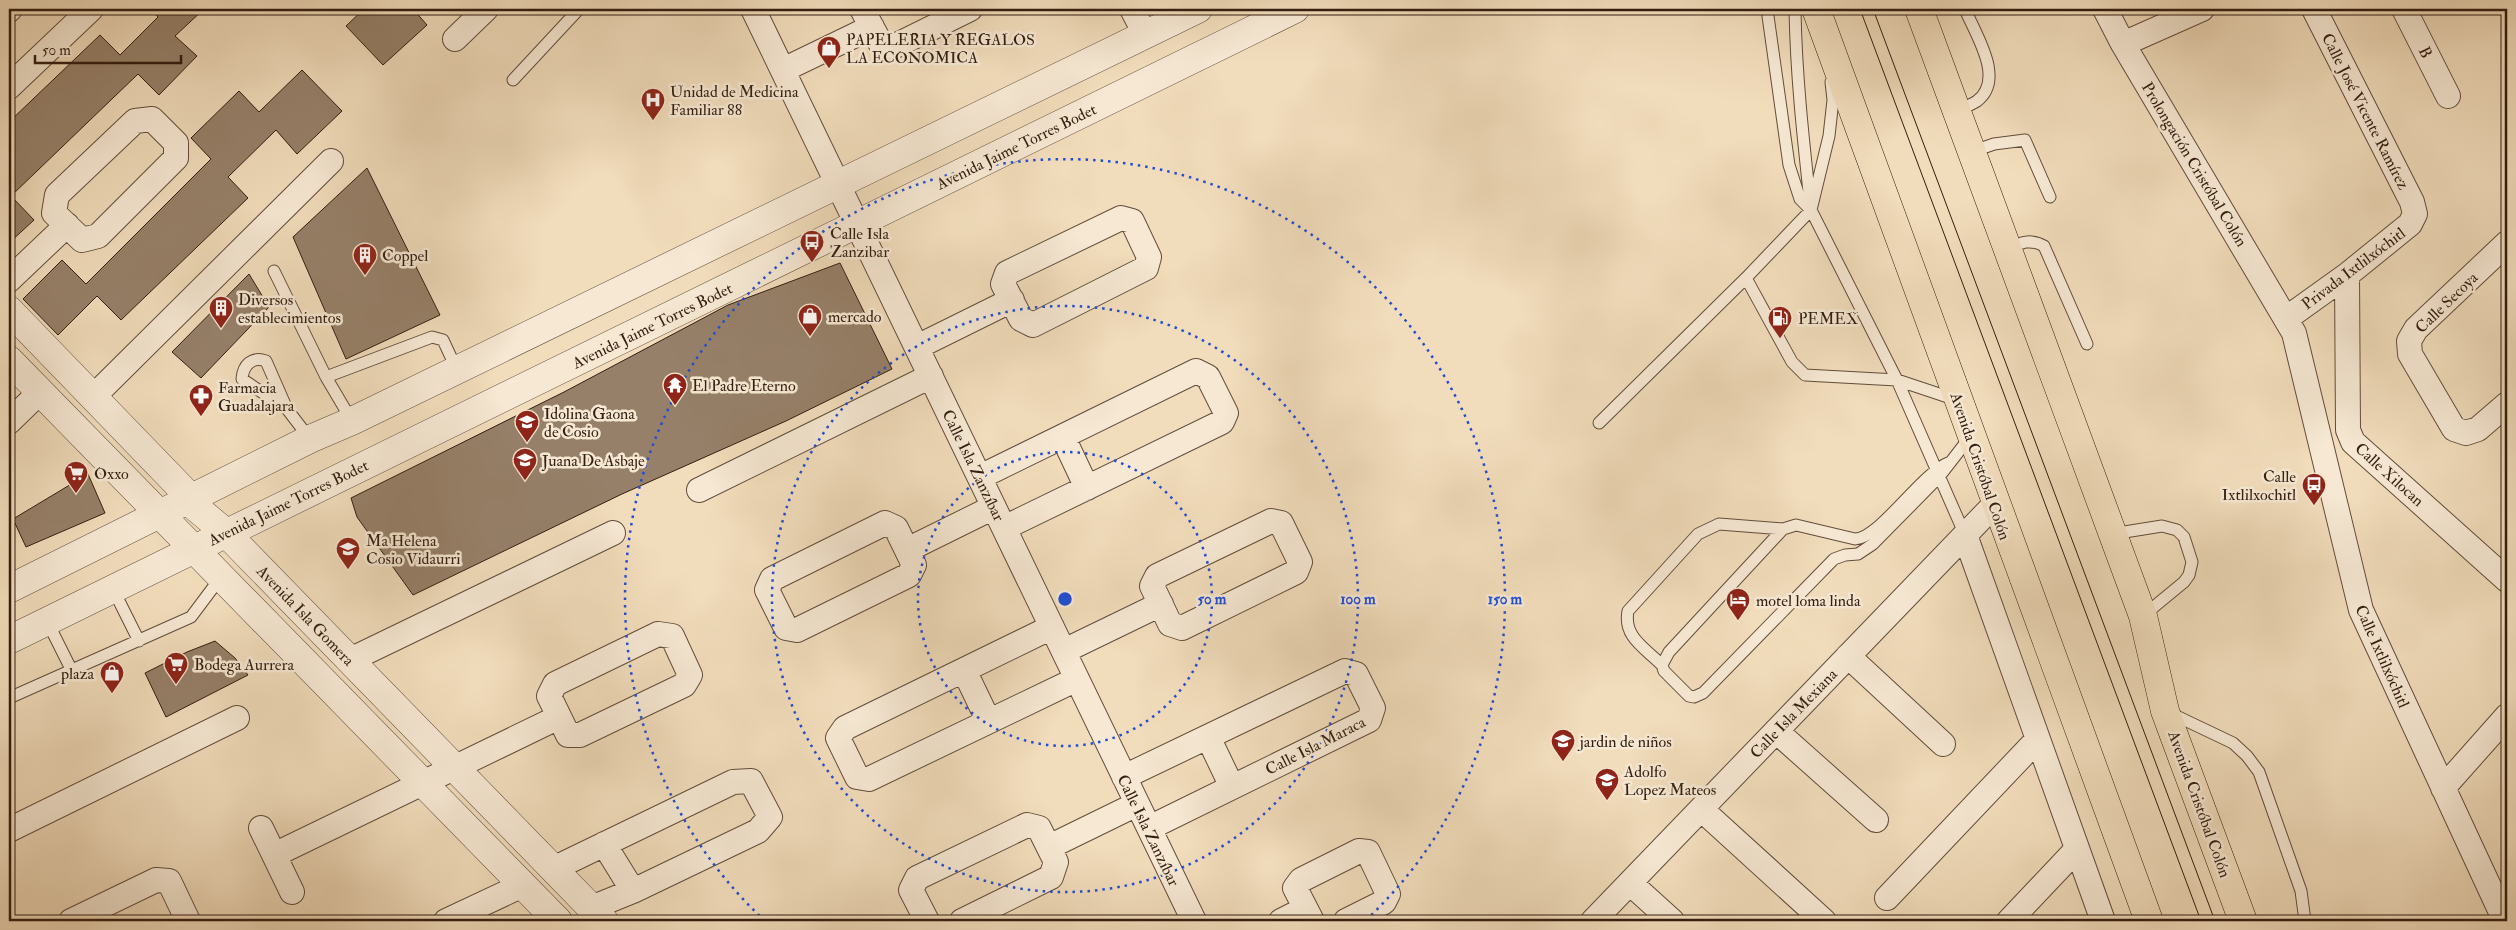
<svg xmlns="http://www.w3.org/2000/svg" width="2516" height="930" viewBox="0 0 2516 930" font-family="'IM FELL Double Pica',serif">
	<rect width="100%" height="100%" fill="#f1dcbb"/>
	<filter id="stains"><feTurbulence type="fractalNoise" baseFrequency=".004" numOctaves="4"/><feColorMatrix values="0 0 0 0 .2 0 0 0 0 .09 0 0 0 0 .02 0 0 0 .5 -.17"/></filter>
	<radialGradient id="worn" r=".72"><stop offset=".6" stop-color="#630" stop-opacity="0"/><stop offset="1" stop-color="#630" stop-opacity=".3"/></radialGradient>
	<!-- building -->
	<path fill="#968069" stroke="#331d10" d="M150 9H204L175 36 197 56 159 95 138 74 11 196 34 220 9 243V122L100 35 120 55 158 17Z
		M364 9H413L427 25 383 65 346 26Z
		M302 70 342 111 297 154 276 130 228 177 248 198 121 320 97 296 58 335 23 299 62 260 86 284 211 159 191 138 239 91 259 112Z
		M367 168 440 315 346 359 293 237Z
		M840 263 892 369 786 421 622 494 413 595 357 517 351 498 564 392 728 305Z
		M249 274 269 307 201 378 172 352Z
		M88 474 105 513 26 547 13 519Z
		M215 641 235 658 248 675 166 717 145 673 187 652Z"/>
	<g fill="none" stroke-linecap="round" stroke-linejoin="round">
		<defs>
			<path id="service" d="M1767 9 1789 165 1800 199 1811 210 1897 380 1965 535
				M1795 9C1796 73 1803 137 1810 201
				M513 80 579 9
				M1831 82 1833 100 1829 136 1811 210 1746 278 1792 362 1805 375 1897 380 1954 399
				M1956 111C1962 108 1971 105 1977 101 2006 79 1975 34 1965 9
				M1971 152 1994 144 2025 140 2050 197
				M2007 249C2020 243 2030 238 2044 246L2087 344
				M274 271 326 377 352 421
				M326 377 432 337 443 340 457 370
				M287 409 266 361C252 356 243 365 242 379L287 409 310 439
				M1599 423 1746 278
				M1948 463C1920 475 1880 538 1855 539L1796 525 1783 529 1669 652 1662 665 1664 671 1689 696 1694 697 1703 693 1834 559 1845 555 1858 554 1873 544 1939 477 1970 437
				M2112 534 2162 526 2177 530 2184 537 2192 562 2189 575 2184 582 2144 615
				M113 589 139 641
				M47 621 71 669
				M1662 665C1645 648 1623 637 1628 611L1698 534 1719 524 1783 529
				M9 698 191 617 221 577
				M2170 713 2233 743 2247 756 2259 772 2301 891 2305 921"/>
			<path id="minor" d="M753 9 1194 921
				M862 9 882 46 893 47 970 9
				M1132 9 1145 34
				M2105 9 2123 44 2294 333 2361 610 2505 921
				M2404 9 2448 96
				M9 10 10 9
				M455 39 486 9
				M2123 44 2202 9
				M783 70 872 27
				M9 87 91 9
				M152 119 176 143V158L98 236 82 240 54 213 57 195 135 121Z
				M1121 218 1132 221 1149 257 1146 268 1033 325 1021 319 1003 284 1007 273Z
				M2507 243 2416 329 2409 341 2410 354 2454 429 2466 433 2478 429 2507 404
				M2347 275 2348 430 2353 442 2507 580
				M9 280 67 225
				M2287 318 2347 275 2410 224 2415 214 2412 202 2314 9
				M917 347 1012 300
				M93 397 331 161
				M9 422 40 392
				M1063 437 1087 488
				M980 477 1196 371 1208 377 1226 413 1222 422 1004 528
				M699 490 931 376
				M1271 521 1281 523 1300 562 1296 572 1182 628 1170 624 1152 586 1157 576Z
				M885 523 896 528 914 565 909 575 797 630 786 628 767 590 772 579Z
				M1965 535 2103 921
				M907 550 994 507
				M1052 627 845 728 838 738 857 777 869 779 1077 679
				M658 634 672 636 690 675 684 685 580 735H568L549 696 555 684Z
				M1064 651 1161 604
				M1848 656 1943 744
				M350 660 613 533
				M964 670 988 720
				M1776 731 1876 820
				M1208 737 1232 787
				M1124 777 1345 671 1356 674 1373 708 1369 720 1149 828
				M2443 788 2507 716
				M1701 809 1824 921
				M261 828 292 892
				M9 830 237 718
				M604 844 633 891
				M1049 847 1137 804
				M274 855 559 717
				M553 869 733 782 751 781 770 817 758 831 633 891 591 908
				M1630 883 1672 921
				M1887 898 2037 740
				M71 921 156 880 169 881 188 921
				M446 921 523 885
				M927 921 911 890 917 878 1027 825 1039 828 1056 862 1051 877 962 921
				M1281 921 1305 909
				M1312 921 1295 888 1301 880 1359 851 1368 852 1388 894 1384 902 1346 921
				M1593 921 1994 505
				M2009 921 2077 849"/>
			<path id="tertiary" d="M9 310 186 493 188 501 225 532 604 921
				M9 360 558 921
				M9 589 310 439 352 421 1198 9
				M9 640 1295 9"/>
			<path id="primary" d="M1816 9C1925 314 2036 618 2149 921
				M1919 9 2143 616 2165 711 2243 921"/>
		</defs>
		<!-- service casing -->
		<use href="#service" stroke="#624d3b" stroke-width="13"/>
		<!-- minor casing -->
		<use href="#minor" stroke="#624d3b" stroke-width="26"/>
		<!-- tertiary casing -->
		<use href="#tertiary" stroke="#624d3b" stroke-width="29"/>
		<!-- primary casing -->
		<use href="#primary" stroke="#331d10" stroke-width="29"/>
		<!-- service -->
		<use href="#service" stroke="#f6e8d3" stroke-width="11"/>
		<!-- minor -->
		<use href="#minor" stroke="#f6e8d3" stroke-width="24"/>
		<!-- tertiary -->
		<use href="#tertiary" stroke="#f6e8d3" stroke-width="28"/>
		<!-- primary -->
		<use href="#primary" stroke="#f1dcbb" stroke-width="28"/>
		<!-- tram -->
		<path stroke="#331d10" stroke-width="1" d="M1860 9 2201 921
			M1873 9 2215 921"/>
	</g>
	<!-- distance rings -->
	<g fill="none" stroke="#1d4ed8" stroke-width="2.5" stroke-dasharray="2.5 5">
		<circle cx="1065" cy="599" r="147"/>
		<circle cx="1065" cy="599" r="293"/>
		<path d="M765 921A440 440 0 1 1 1365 921"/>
	</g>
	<!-- icons -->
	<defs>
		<symbol id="shop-pin" viewBox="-11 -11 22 30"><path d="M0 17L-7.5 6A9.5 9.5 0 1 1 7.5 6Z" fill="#8f2418" stroke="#f6e8d3"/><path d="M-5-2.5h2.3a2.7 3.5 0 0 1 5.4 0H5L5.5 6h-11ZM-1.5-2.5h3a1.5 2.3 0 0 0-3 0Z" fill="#fff"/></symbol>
		<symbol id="hospital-pin" viewBox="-11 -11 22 30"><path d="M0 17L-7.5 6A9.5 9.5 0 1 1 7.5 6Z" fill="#8f2418" stroke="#f6e8d3"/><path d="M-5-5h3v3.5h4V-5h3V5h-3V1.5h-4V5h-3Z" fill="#fff"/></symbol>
		<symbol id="bus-pin" viewBox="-11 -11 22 30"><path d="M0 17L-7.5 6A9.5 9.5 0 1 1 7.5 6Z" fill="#8f2418" stroke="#f6e8d3"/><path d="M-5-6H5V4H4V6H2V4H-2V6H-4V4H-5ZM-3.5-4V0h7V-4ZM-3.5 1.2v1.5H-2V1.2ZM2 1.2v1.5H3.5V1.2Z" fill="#fff"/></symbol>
		<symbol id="building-pin" viewBox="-11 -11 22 30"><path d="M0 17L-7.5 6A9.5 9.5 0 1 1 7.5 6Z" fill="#8f2418" stroke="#f6e8d3"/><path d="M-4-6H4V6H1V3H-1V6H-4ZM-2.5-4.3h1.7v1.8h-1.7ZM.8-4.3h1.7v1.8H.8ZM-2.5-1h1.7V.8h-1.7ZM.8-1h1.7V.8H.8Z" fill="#fff"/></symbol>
		<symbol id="fuel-pin" viewBox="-11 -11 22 30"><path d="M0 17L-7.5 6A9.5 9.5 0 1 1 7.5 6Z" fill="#8f2418" stroke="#f6e8d3"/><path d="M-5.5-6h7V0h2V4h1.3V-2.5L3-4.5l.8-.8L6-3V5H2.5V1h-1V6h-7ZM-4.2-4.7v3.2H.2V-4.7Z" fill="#fff"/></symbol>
		<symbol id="temple-pin" viewBox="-11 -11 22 30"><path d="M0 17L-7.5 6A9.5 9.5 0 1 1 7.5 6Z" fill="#8f2418" stroke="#f6e8d3"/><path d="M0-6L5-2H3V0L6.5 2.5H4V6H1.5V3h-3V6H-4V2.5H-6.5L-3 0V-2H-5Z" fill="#fff"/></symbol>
		<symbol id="pharmacy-pin" viewBox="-11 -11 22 30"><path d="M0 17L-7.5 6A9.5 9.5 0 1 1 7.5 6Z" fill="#8f2418" stroke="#f6e8d3"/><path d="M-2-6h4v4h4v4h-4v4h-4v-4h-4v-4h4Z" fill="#fff"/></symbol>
		<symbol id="school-pin" viewBox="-11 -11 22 30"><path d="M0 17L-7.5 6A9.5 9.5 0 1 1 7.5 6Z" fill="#8f2418" stroke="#f6e8d3"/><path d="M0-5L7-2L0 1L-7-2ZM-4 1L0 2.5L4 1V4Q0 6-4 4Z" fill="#fff"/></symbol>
		<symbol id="supermarket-pin" viewBox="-11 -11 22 30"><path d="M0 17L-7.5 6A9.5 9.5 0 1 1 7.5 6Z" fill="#8f2418" stroke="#f6e8d3"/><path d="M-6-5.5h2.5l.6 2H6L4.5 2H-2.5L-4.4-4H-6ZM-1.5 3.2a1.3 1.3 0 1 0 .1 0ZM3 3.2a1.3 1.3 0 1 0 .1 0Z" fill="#fff"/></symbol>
		<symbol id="hotel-pin" viewBox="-11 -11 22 30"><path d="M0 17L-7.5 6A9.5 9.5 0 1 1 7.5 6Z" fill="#8f2418" stroke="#f6e8d3"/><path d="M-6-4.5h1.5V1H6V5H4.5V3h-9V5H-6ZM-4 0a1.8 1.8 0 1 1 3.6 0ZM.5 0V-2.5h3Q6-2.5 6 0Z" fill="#fff"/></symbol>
	</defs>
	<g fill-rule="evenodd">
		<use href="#shop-pin" x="815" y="34" width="28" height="38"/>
		<use href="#hospital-pin" x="639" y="86" width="28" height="38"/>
		<use href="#bus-pin" x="798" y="228" width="28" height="38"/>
		<use href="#building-pin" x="351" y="241" width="28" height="38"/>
		<use href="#building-pin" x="207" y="294" width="28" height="38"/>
		<use href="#shop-pin" x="796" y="302" width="28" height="38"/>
		<use href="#fuel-pin" x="1766" y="304" width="28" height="38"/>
		<use href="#temple-pin" x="661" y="371" width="28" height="38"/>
		<use href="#pharmacy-pin" x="187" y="382" width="28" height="38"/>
		<use href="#school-pin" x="513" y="408" width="28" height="38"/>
		<use href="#school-pin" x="511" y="446" width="28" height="38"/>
		<use href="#supermarket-pin" x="62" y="459" width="28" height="38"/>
		<use href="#bus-pin" x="2300" y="471" width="28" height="38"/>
		<use href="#school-pin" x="334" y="535" width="28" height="38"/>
		<use href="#hotel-pin" x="1724" y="586" width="28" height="38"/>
		<use href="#supermarket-pin" x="162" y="650" width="28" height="38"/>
		<use href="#shop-pin" x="98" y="659" width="28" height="38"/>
		<use href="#school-pin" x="1549" y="727" width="28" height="38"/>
		<use href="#school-pin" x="1593" y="766" width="28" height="38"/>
	</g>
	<g text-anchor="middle" stroke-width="5" stroke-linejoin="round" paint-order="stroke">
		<!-- poi labels -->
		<g font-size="16" fill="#331d10" stroke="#f6e8d3" text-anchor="start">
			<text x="846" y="45">PAPELERIA Y REGALOS<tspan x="846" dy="18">LA ECONOMICA</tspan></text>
			<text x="670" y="97">Unidad de Medicina<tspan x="670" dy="18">Familiar 88</tspan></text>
			<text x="830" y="239">Calle Isla<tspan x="830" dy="18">Zanzibar</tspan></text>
			<text x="382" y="261">Coppel</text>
			<text x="238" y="305">Diversos<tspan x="238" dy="18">establecimientos</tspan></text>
			<text x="828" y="322">mercado</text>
			<text x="1798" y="324">PEMEX</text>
			<text x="692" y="391">El Padre Eterno</text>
			<text x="218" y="393">Farmacia<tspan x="218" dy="18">Guadalajara</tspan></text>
			<text x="544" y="419">Idolina Gaona<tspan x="544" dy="18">de Cosio</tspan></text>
			<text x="542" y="466">Juana De Asbaje</text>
			<text x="94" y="479">Oxxo</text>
			<text x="2296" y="482" text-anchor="end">Calle<tspan x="2296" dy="18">Ixtlilxochitl</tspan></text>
			<text x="366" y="546">Ma Helena<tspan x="366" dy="18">Cosio Vidaurri</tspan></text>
			<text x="1756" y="606">motel loma linda</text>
			<text x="194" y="670">Bodega Aurrera</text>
			<text x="94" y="679" text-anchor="end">plaza</text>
			<text x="1580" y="747">jardin de niños</text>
			<text x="1624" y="777">Adolfo<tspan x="1624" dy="18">Lopez Mateos</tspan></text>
		</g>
		<!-- street labels -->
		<g font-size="16" fill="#331d10" stroke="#f6e8d3">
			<text transform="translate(2426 52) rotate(63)" y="6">B</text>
			<text transform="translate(2366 111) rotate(63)" y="6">Calle José Vicente Ramírez</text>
			<text transform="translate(1016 146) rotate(-26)" y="6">Avenida Jaime Torres Bodet</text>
			<text transform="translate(2195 164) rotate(59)" y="6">Prolongación Cristóbal Colón</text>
			<text transform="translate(2353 268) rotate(-37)" y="6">Privada Ixtlilxóchitl</text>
			<text transform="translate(2446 302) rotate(-44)" y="6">Calle Secoya</text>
			<text transform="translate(652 325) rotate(-26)" y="6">Avenida Jaime Torres Bodet</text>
			<text transform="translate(974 465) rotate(64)" y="6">Calle Isla Zanzíbar</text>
			<text transform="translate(1981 466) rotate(71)" y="6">Avenida Cristóbal Colón</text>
			<text transform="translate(2390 474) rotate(42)" y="6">Calle Xilocan</text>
			<text transform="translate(288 502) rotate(-26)" y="6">Avenida Jaime Torres Bodet</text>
			<text transform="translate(306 615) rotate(46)" y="6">Avenida Isla Gomera</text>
			<text transform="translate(2383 656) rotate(66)" y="6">Calle Ixtlilxóchitl</text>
			<text transform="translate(1793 713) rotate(-46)" y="6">Calle Isla Mexiana</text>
			<text transform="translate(1315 745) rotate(-27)" y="6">Calle Isla Maraca</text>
			<text transform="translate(2200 804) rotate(70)" y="6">Avenida Cristóbal Colón</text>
			<text transform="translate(1149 830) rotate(64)" y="6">Calle Isla Zanzíbar</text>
		</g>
	</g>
	<circle cx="1065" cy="599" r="8" fill="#1d4ed8" stroke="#f6e8d3" stroke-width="2.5"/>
	<g font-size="15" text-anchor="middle" font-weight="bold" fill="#1d4ed8" stroke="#f6e8d3" stroke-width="5" stroke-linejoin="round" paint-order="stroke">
		<text x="1212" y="604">50 m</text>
		<text x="1358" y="604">100 m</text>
		<text x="1505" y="604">150 m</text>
	</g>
	<!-- margin -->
	<rect width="2516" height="930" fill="none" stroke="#f1dcbb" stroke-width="30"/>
	<rect x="10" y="10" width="2496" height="910" fill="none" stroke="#331d10" stroke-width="2.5"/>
	<rect x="15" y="15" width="2486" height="900" fill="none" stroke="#331d10"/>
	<!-- scale -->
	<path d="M35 55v8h146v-8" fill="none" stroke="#331d10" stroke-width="2.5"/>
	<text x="42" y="55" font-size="15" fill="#331d10" stroke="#f6e8d3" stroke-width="4" paint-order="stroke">50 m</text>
	<rect width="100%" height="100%" filter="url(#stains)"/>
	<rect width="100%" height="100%" fill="url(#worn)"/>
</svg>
